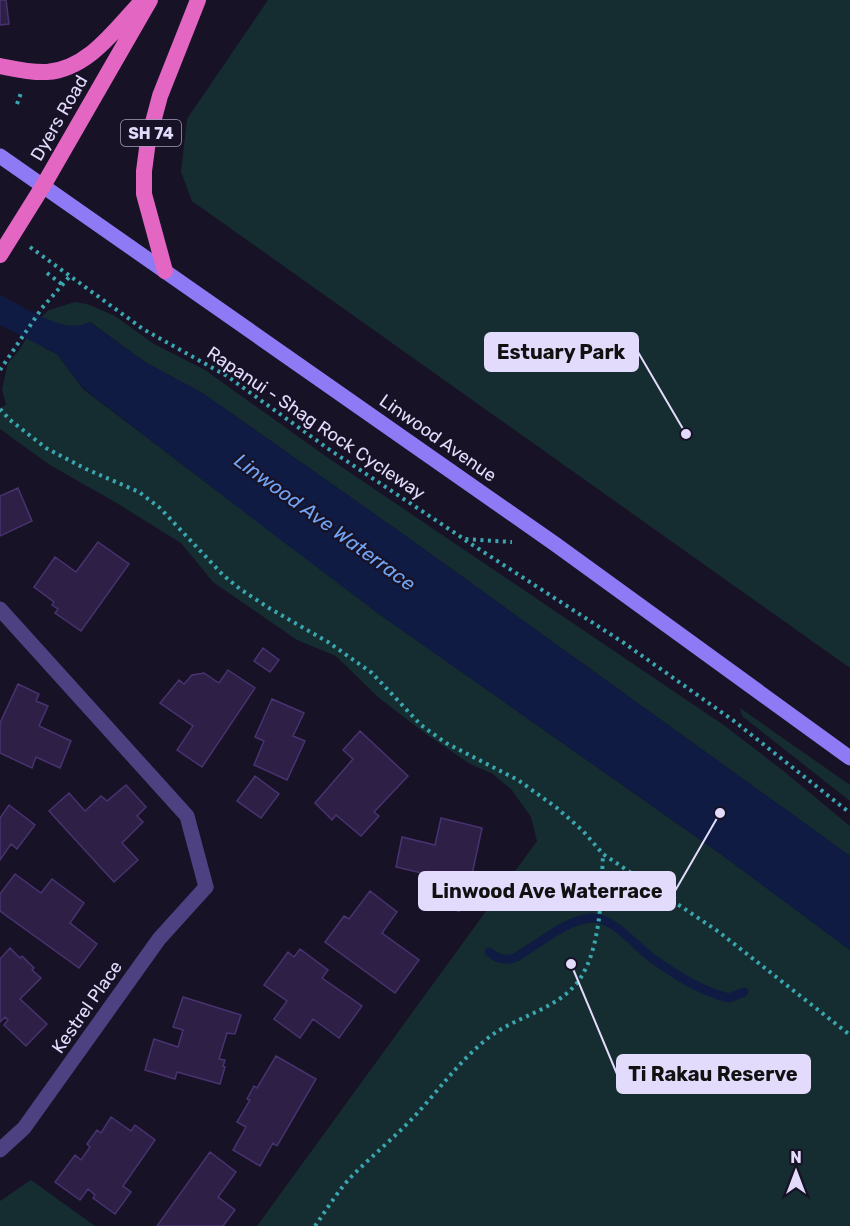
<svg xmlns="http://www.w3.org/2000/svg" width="850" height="1226" viewBox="0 0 850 1226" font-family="Rubik,sans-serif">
	<rect width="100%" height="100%" fill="#181227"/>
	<!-- green -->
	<path fill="#152d30" d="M268 0H850V668L192 201 181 172 187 119Z
		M75 302 87 304 115 316 154 344 205 370 324 455 725 726 781 769 850 826V856L403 534 204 394 145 362 90 322 76 327 63 326 44 348 57 354 83 389 379 614 722 855 850 950V1226H257L537 841 531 817 511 789 493 774 470 764 426 734 379 698 336 656 297 640 213 582 181 543 115 502 50 465 0 429V408L6 405 2 389 8 363 20 349 36 322 49 310Z
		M740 708 850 785V801L742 716Z
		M31 1180 95 1226H0V1201Z"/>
	<!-- water -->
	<path fill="#0f1b43" d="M0 295C24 306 64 336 89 322L145 362 204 394 403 534 850 856V950L722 855 379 614 278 538 83 388 57 354 0 325Z"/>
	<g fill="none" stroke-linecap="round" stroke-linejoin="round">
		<!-- stream -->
		<path stroke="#0f1b43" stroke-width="9" d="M489 952C496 958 505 961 514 958 518 957 522 953 526 951 545 939 568 920 591 918 613 916 636 947 652 958 674 974 702 992 729 998L744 992"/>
	</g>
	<!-- building -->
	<path fill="#2d1f46" stroke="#483370" stroke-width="1.5" d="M0 0H6L9 24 0 25Z
		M18 488 32 521 0 536V496Z
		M98 542 129 564 81 631 55 613 58 609 52 605 54 602 34 587 55 557 76 572Z
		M263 648 279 660 270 672 254 661Z
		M228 670 255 688 202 767 177 750 193 726 160 703 179 680 184 684 192 675 204 673 219 683Z
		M18 684 39 694 36 701 48 706 39 726 71 741 60 768 36 757 32 768 0 753V723Z
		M272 699 304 713 293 736 305 741 287 780 254 765 264 741 255 737Z
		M360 731 408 776 374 812 379 816 361 836 336 815 332 820 315 803 353 759 343 750Z
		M255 776 279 794 261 818 237 801Z
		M126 785 146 807 137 816 143 822 122 843 138 860 114 882 49 811 69 793 85 811 101 796 107 801Z
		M9 805 35 825 17 849 11 844 0 860V818Z
		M441 818 482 828 467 898 462 896 459 911 424 903 430 875 396 867 402 837 435 845Z
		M15 874 41 893 52 879 84 903 70 923 97 944 79 968 0 911V894Z
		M370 891 397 912 382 933 419 960 395 993 325 942 344 916 349 919Z
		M10 948 20 958 22 956 34 968 32 970 41 978 20 999 47 1024 26 1046 4 1025 8 1020 5 1017 0 1022V959Z
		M300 949 328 970 322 978 362 1006 339 1038 313 1019 300 1038 274 1019 287 1001 264 985 288 952 294 957Z
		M183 997 241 1015 235 1034 227 1033 219 1059 225 1060 223 1066 225 1067 220 1084 177 1072 175 1079 145 1070 154 1039 178 1047 183 1030 173 1027Z
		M276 1056 316 1079 277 1146 273 1143 260 1166 233 1150 246 1127 237 1122 250 1100 247 1099 254 1086 257 1088Z
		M111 1117 131 1131 135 1125 155 1140 123 1186 131 1192 115 1214 93 1198 95 1195 88 1189 80 1200 55 1182 75 1155 81 1160 90 1147 87 1144 97 1130 101 1133Z
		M210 1152 236 1172 218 1197 235 1210 223 1226H157Z"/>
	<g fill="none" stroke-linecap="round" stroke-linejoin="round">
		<!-- path -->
		<path stroke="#3aa7b0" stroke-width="4" stroke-dasharray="3 4.5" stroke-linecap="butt" d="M17 104 21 93
			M30 247 143 329 227 376 330 450 464 539 512 542
			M47 273 63 285
			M0 370 42 308 70 276
			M0 409 10 420 46 448 86 469 139 492 160 508 223 575 240 589 269 608 328 642 372 673 421 725 446 743 518 780 557 808 583 831 603 854 719 932 850 1035
			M465 540 624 643 734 721 850 813
			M315 1226C327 1209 339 1189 353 1175 376 1152 401 1132 422 1108 444 1083 462 1059 488 1038 516 1016 554 1011 577 983 602 950 601 893 603 854"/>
		<!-- service -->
		<path stroke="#4d4182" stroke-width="15" d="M0 609 187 816 206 887"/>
		<!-- minor -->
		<path stroke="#4d4182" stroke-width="15" d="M0 1150 24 1128 159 939 206 887"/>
		<!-- secondary -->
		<path stroke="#8e7af4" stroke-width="15" d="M0 156 555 544 850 758"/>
		<!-- trunk -->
		<path stroke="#e266c2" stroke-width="16" d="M0 66C15 69 32 73 47 72 89 69 116 28 143 0
			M0 255 43 186 150 0
			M165 271 144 194V171L148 141 160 96 198 0"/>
	</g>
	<g text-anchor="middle" stroke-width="4.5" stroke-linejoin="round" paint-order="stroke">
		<!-- shield labels -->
		<rect fill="#181227" stroke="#a69fbc" stroke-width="1.5" x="121" y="120" width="60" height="26" rx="4.5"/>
		<g font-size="16" font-weight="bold" fill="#e3dbfc">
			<text x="151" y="139">SH 74</text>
		</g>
		<!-- street labels -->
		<g font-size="18" fill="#e3dbfc" stroke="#181227">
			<text transform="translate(59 118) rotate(-60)" y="6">Dyers Road</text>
			<text transform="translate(316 423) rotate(34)" y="6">Rapanui - Shag Rock Cycleway</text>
			<text transform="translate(438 438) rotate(35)" y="6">Linwood Avenue</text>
			<text transform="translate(87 1007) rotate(-55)" y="6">Kestrel Place</text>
		</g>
		<!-- water labels -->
		<g font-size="20" font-style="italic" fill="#71a5f3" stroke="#181227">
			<text transform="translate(325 522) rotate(36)" y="7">Linwood Ave Waterrace</text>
		</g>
	</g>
	<!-- callouts -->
	<path fill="none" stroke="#e3dbfc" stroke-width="2" d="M686 434L638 352M720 813L675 891M571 964L617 1074"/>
	<g fill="#e3dbfc" stroke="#181227" stroke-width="2">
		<circle cx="686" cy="434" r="6"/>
		<circle cx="720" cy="813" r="6"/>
		<circle cx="571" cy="964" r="6"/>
	</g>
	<g fill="#e3dbfc" stroke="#e3dbfc" stroke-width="2">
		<rect x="485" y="333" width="153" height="38" rx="6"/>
		<rect x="419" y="872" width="256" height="38" rx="6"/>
		<rect x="617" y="1055" width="193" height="38" rx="6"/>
	</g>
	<g font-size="20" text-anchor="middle" font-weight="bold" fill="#111">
		<text x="561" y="359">Estuary Park</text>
		<text x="547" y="898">Linwood Ave Waterrace</text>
		<text x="713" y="1081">Ti Rakau Reserve</text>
	</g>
	<!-- north arrow -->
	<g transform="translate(796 1172)" stroke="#181227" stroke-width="4.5" paint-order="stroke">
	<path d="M0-4.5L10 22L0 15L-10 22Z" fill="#e3dbfc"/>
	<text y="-9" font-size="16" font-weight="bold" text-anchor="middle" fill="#e3dbfc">N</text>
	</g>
</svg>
